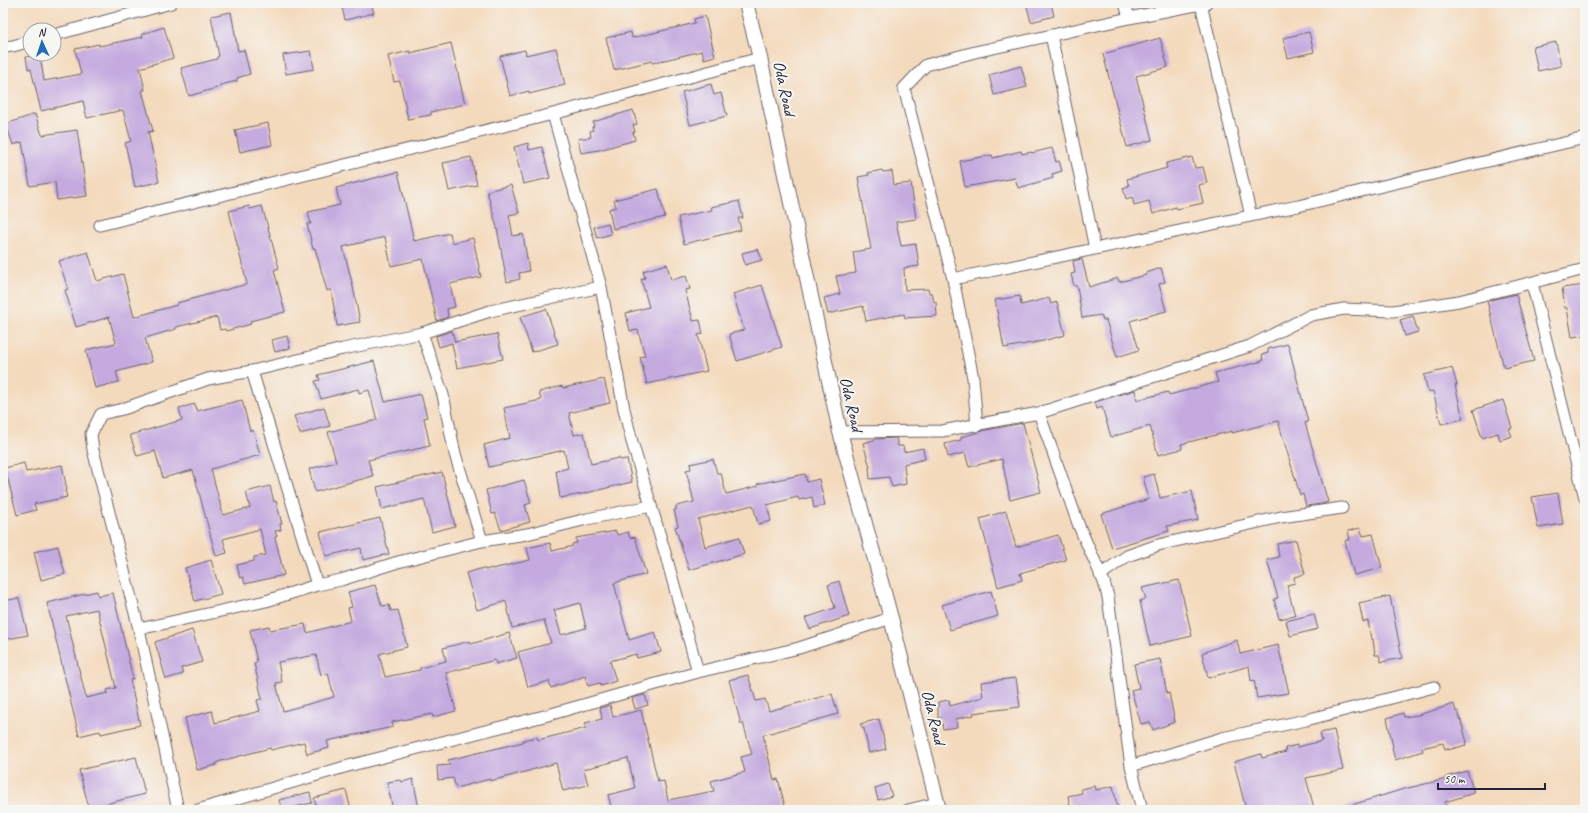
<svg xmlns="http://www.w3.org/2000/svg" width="1588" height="813" viewBox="0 0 1588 813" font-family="Caveat,sans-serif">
	<rect width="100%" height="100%" fill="#f6f6f2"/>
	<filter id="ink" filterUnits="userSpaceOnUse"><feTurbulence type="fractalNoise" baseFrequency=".025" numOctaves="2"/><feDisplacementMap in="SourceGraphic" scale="8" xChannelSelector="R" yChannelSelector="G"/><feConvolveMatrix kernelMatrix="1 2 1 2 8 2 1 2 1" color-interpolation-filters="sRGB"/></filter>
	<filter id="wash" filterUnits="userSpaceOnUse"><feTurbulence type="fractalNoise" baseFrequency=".012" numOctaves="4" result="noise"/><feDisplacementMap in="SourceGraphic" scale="16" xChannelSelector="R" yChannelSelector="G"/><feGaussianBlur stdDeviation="0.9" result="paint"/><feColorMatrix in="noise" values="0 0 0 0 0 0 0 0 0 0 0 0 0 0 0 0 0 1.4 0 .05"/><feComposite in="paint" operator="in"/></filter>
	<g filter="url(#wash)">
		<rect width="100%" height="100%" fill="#f4dabd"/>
		<g id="blocks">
			<!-- building -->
			<path fill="#c5aadf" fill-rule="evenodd" d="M341 3H371L374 13 345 20Z
				M1026 3H1051L1054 16 1031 22Z
				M231 12 238 51 244 50 250 74 237 78V81L220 85V87L189 96 181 68 217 59V57L219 56 211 16Z
				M705 16 715 56 704 59 702 51 652 63V61L614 70 606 38 631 32 632 38 695 23 694 19Z
				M164 27 173 58 140 68 145 90H142L153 131 148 132 159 182 135 187 125 143 131 141 123 110 87 118 83 101 41 111 31 69H28L26 57 40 55 44 81 60 78 81 74 75 49 99 44V46L143 37 142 34Z
				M1309 32 1314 52 1288 58 1283 38Z
				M1160 38 1168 67 1136 76 1152 140 1127 147 1103 54Z
				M1556 42 1561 66 1538 71 1533 47Z
				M451 43 465 104 431 112V115L408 119 400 81 394 82 388 56 410 51V53Z
				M556 48 565 85 529 94V91L510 96 500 56 525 50 526 55Z
				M311 51 314 69 286 74 283 55Z
				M1021 66 1027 87 994 95 989 75Z
				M711 84 714 95 721 93 727 116 690 125 682 92Z
				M633 110 637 124 633 125 635 132H633L635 140 599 150 581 153 578 139 591 137 590 131 593 130 592 127 594 126 593 122Z
				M35 114 42 135 77 130 87 196 57 200 55 182 30 186 22 142 13 145 6 124Z
				M268 123 272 145 240 152 235 130Z
				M528 143 529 150 542 147 550 178 523 184 514 147Z
				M1052 148 1056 162 1059 161 1062 171 1052 174 1053 178 1018 188 1015 178 965 187 960 161 992 155 993 158 1021 151 1022 154 1031 152 1032 153Z
				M471 157 477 185 449 191 443 163Z
				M1192 157 1195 168 1203 167 1207 183 1199 185 1203 203 1177 209 1176 207 1153 214 1149 201 1134 205 1132 197 1126 199 1123 188 1129 186 1127 179 1167 168 1166 163Z
				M882 170 883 172 892 171 894 185 911 183 916 219 896 222 901 246 916 244 919 266 904 268 905 290 928 289 929 293H932L934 302H936L937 316 905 318 904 314 866 321 863 306 828 314 824 298 840 294 836 276 856 273 853 252 871 249 858 177 869 175 868 173Z
				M398 172 414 241 450 233 452 243 473 238 481 277 450 284 455 307 447 309 448 317 437 321 423 259 391 266 385 237 343 247 353 287 360 322 337 326 331 289 327 291 315 248 313 249 307 224H311L308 212 340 205 336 188Z
				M511 185 519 213 509 215 513 236 523 234 529 271 519 273 520 279 507 282 497 228 487 191Z
				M658 189 665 217 613 229 609 209 616 207 614 200Z
				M739 201 743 218H738L741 230 684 244 678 217 712 210 711 207Z
				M249 206 250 209 262 206 279 268 274 270 285 312 250 321 251 324 226 331 225 329 220 330 217 317 176 327V329L145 338 152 362 116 372 119 382 95 388 86 350 116 343 109 317 76 327 65 290 68 289 59 261 88 252 97 281 123 274 134 317 177 305V303L247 284 229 211Z
				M608 223 611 234 597 238 594 227Z
				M758 249 762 260 745 265 742 253Z
				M1082 259 1089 287 1118 278 1119 282 1146 275V273L1161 268 1165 282 1159 284 1166 311 1130 321 1139 350 1117 357 1106 320H1103L1101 315 1082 318 1077 286H1074L1071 274 1075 273 1073 261Z
				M667 264 671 280 686 276 690 289 685 290 693 321 700 320 703 334 698 335 707 371 647 384 640 357 645 356 638 330 630 331 626 313 649 307 641 279 645 278 643 271Z
				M762 285 782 347 737 361 729 334 744 330 733 294Z
				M1585 285V335L1572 337 1567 308H1565L1562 288Z
				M1516 294 1534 361 1504 368 1487 301Z
				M1020 296 1021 305 1049 298 1051 304 1057 302 1065 335 1043 341 1004 348 995 300Z
				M546 309 558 344 532 352 520 317Z
				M1413 316 1418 332 1405 336 1400 320Z
				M452 331 455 342 497 334 503 359 457 368 452 343 439 347 436 336Z
				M287 336 290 348 275 352 272 340Z
				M1288 344 1308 422 1305 423 1328 502 1322 504 1306 506 1303 494 1300 495 1278 421 1232 433V431L1181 444 1182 449 1158 455 1150 426 1111 437 1102 407 1097 409 1095 402 1135 390 1137 400 1168 392 1169 395 1218 382 1215 373 1263 361 1262 355 1268 353V349Z
				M374 361 385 402 421 394 427 417 424 418 430 446 368 460 373 476 315 492 309 469 336 462 328 432 377 420 369 390 359 393 358 389 321 399 315 381 320 380 318 375Z
				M1452 368 1457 385H1455L1463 419 1441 424 1433 391 1428 392 1424 375Z
				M604 379 610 403 569 413 574 435 584 433 591 464 619 458V460L627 459 632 482 582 494 560 498 556 471 568 468 564 450 489 467 484 445 510 438 504 408 541 400 539 392 562 386 563 388Z
				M242 400 250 431 253 430 260 455 211 469 223 515 250 508 246 492 270 486 274 502 276 501 282 524H280L281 530 275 531 277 536 275 537 284 575 245 584 243 577 240 578 237 565 254 561V557L266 555 260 529 223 539 227 553 216 556 193 470 163 478 155 451 137 456 130 435 182 420 179 408 195 404 197 411Z
				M1503 400 1512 428 1509 429 1512 436 1500 440 1498 433 1482 438 1473 410Z
				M324 407 330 426 300 434 294 416Z
				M1023 423 1041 492 1010 500 1002 459 969 467 965 453 948 457 945 444 961 440V437L986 430Z
				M896 438 898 446H903L904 452 923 448 925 459 904 464 906 484 892 487 889 477 870 479 869 467H870L863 443 877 439Z
				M713 459 717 473H721L726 494 758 486 757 484 805 474 807 482 819 479 825 505 814 508 812 497 799 500 798 497 767 505 771 521 758 524 753 505 698 519 705 547 739 537 744 554 689 570 675 527 678 526 674 510H676V506L694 502 686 470 691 469 690 464Z
				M24 463 26 472 62 465 67 490H65L67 497 34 504 36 510 17 515 5 468Z
				M442 472 455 526 432 532 424 499 382 509 377 487Z
				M1154 474 1160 498 1192 491 1198 520 1167 526 1169 531 1112 548 1101 514 1149 499 1143 477Z
				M524 480 531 503 525 505 530 522 501 530 495 513 492 514 486 490Z
				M1558 493 1563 524 1538 528 1532 497Z
				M1006 511 1016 547 1058 535 1066 560 1020 573 1022 580 998 587 980 519Z
				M380 518 389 554 363 560 361 548 326 556 320 532Z
				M1360 528 1363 536 1373 534 1382 568 1354 575 1345 541 1350 539 1348 531Z
				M616 531 617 535 628 532 630 538 635 537 646 574 614 583 629 640 655 632 661 652 637 658 636 654 610 661 616 681 601 686 600 683 588 686 585 676 551 688 549 681 528 687 518 652 551 643 544 620 512 628 506 601 477 610 466 573 484 568 485 570 492 568V569L530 560 527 548 550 543 552 551 573 546 572 544 577 543 576 538ZM580 603 586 628 561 635 554 610Z
				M1296 540 1305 574 1294 577 1295 583 1287 585 1295 616 1279 619 1274 599 1278 598 1267 560 1279 557 1277 544Z
				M58 546 65 574 41 580 34 552Z
				M211 560 221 594 195 601 185 568Z
				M1179 580 1192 636 1150 646 1140 601 1146 599 1142 588Z
				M839 581 849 616 810 629 805 618 835 608 828 585Z
				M375 585 382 606 389 605 391 611 398 610 407 647 379 654 385 677 420 670V668L446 661 443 648 470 641 471 644 509 633 517 658 496 664 495 660 446 673 456 711 433 717 432 714 392 722 393 727 327 741 329 748 307 754 304 742 271 750 270 748 221 761 216 763V765L197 770 185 718 212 711 215 723 260 711 257 700 262 699 254 663 257 662 250 630 269 626 270 630 305 624 307 633 351 621 348 608 352 607 348 592ZM316 655 321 675 328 673 334 697 283 711 276 683 282 682 278 662Z
				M97 591 98 596 113 593 133 679 130 680 140 725 101 734 100 731 79 736 47 603ZM97 609 116 688 107 690 108 693 86 698 66 616Z
				M991 591 998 616 950 630 942 605Z
				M1390 596 1402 658 1381 662 1379 655H1375L1373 639H1371L1368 621 1363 622 1359 603Z
				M19 598 28 635 3 640V601Z
				M1314 614 1318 629 1290 636 1286 621Z
				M192 630 202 662 181 668 183 674 166 679 155 642Z
				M1237 640 1240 654 1278 645 1289 693 1257 698 1254 680 1251 681 1249 666 1208 678 1202 653Z
				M1160 659 1167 694 1169 693 1175 722 1153 730 1150 722 1141 724 1131 690 1139 688 1134 664Z
				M748 675 756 701 765 699 769 711 832 694 838 714 763 735 774 780 778 779 786 810H612L608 795 635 788 628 758 584 769 588 785 563 791 556 763 514 775 490 781V779L456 788 453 778 438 780 437 766 450 765 448 760 523 742V740L537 737 538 740 586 728 585 723 602 719 600 708 610 705 613 717 641 710 658 782 664 781 668 800 714 791 711 781 745 772 741 757 752 754 743 723 741 724 729 680Z
				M1016 678 1020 707 973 713 974 715 956 719 957 727 943 729 941 718H938V702L949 700 950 706 983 697 981 682Z
				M645 695 648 705 635 709 632 698Z
				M1454 704 1456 712 1458 711 1467 742 1465 743 1466 745 1448 750V748L1445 749 1443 743 1422 748 1423 751 1395 760 1392 748 1393 747 1387 718 1403 713 1404 717 1418 715Z
				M879 719 886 749 869 753 864 729 860 724Z
				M1334 730 1343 770 1306 778 1314 808 1306 810H1246L1234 762 1261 754 1262 758 1286 752 1285 748 1297 745V747L1322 741 1320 733Z
				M136 757 145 794 89 808 79 770Z
				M1467 771 1474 793 1445 802 1447 810H1345V807L1404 789 1446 779 1445 777Z
				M413 779 419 808 410 810H393L387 782 401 780 402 782Z
				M888 784 892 796 878 800 875 788Z
				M1095 786 1096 790 1113 786 1118 810H1071L1068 796 1082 793 1081 789Z
				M346 790 351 810H317L314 798Z
				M310 792 312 803 282 810 279 800Z"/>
		</g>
	</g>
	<g filter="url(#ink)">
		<use href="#blocks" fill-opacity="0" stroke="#6c6268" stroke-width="1"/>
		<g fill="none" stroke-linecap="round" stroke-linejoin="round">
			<defs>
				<path id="minor" d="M1125 3 1129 18
					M1201 4 1251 216
					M54 35 171 3
					M1051 35 1095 249
					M3 47 13 46 30 41
					M553 114 601 287 624 409 632 442 666 556 698 672
					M100 225 553 114 760 58
					M953 279 1298 206 1585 138
					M1532 283 1585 498
					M422 333 443 395 455 454 482 541
					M252 371 317 585
					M1039 413 1079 526 1104 582 1108 597 1131 766 1142 810
					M977 426 973 378 953 279 904 88 926 65 975 52 1129 18 1206 3
					M840 432 942 431 1039 413 1250 346 1311 315 1344 309 1393 311 1459 301 1585 269
					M1100 575 1127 556 1158 545 1281 517 1342 508
					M139 629 266 601 317 585 341 580 398 562 482 541 527 534 587 519 651 506
					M1131 766 1222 738 1306 720 1434 687
					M178 810 139 629 93 450 91 434 101 414 123 409 208 379 252 371 343 349 422 333 490 311 601 287
					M198 810 348 766 548 715 698 672 799 648 891 618
					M908 810 937 803"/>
				<path id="tertiary" d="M746 3 760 58 840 432 891 618 939 810"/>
			</defs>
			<!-- minor casing -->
			<use href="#minor" stroke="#6c6268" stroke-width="13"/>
			<!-- tertiary casing -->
			<use href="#tertiary" stroke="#6c6268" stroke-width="16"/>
			<!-- minor -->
			<use href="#minor" stroke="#fff" stroke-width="11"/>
			<!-- tertiary -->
			<use href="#tertiary" stroke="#fff" stroke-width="14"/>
		</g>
	</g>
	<g text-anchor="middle" stroke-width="4" stroke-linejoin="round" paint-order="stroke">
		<!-- street labels -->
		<g font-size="17" fill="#22223b" stroke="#f6f6f2">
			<text transform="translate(785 88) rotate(78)" y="6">Oda Road</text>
			<text transform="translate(852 404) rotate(77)" y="6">Oda Road</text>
			<text transform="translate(934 717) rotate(76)" y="6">Oda Road</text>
		</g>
	</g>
	<!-- margin -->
	<rect width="1588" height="813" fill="none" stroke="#f6f6f2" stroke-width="16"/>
	<!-- north arrow -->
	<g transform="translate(42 42) rotate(357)"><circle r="19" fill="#f6f6f2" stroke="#a1a1a9"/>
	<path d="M0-3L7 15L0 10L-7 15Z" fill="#1f6fb2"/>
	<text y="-6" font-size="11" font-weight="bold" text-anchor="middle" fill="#22223b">N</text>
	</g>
	<!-- scale -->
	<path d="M1438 783v6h107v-6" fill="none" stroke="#22223b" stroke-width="2"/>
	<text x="1444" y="783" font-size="12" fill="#22223b" stroke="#f6f6f2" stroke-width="3" paint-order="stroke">50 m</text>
</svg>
